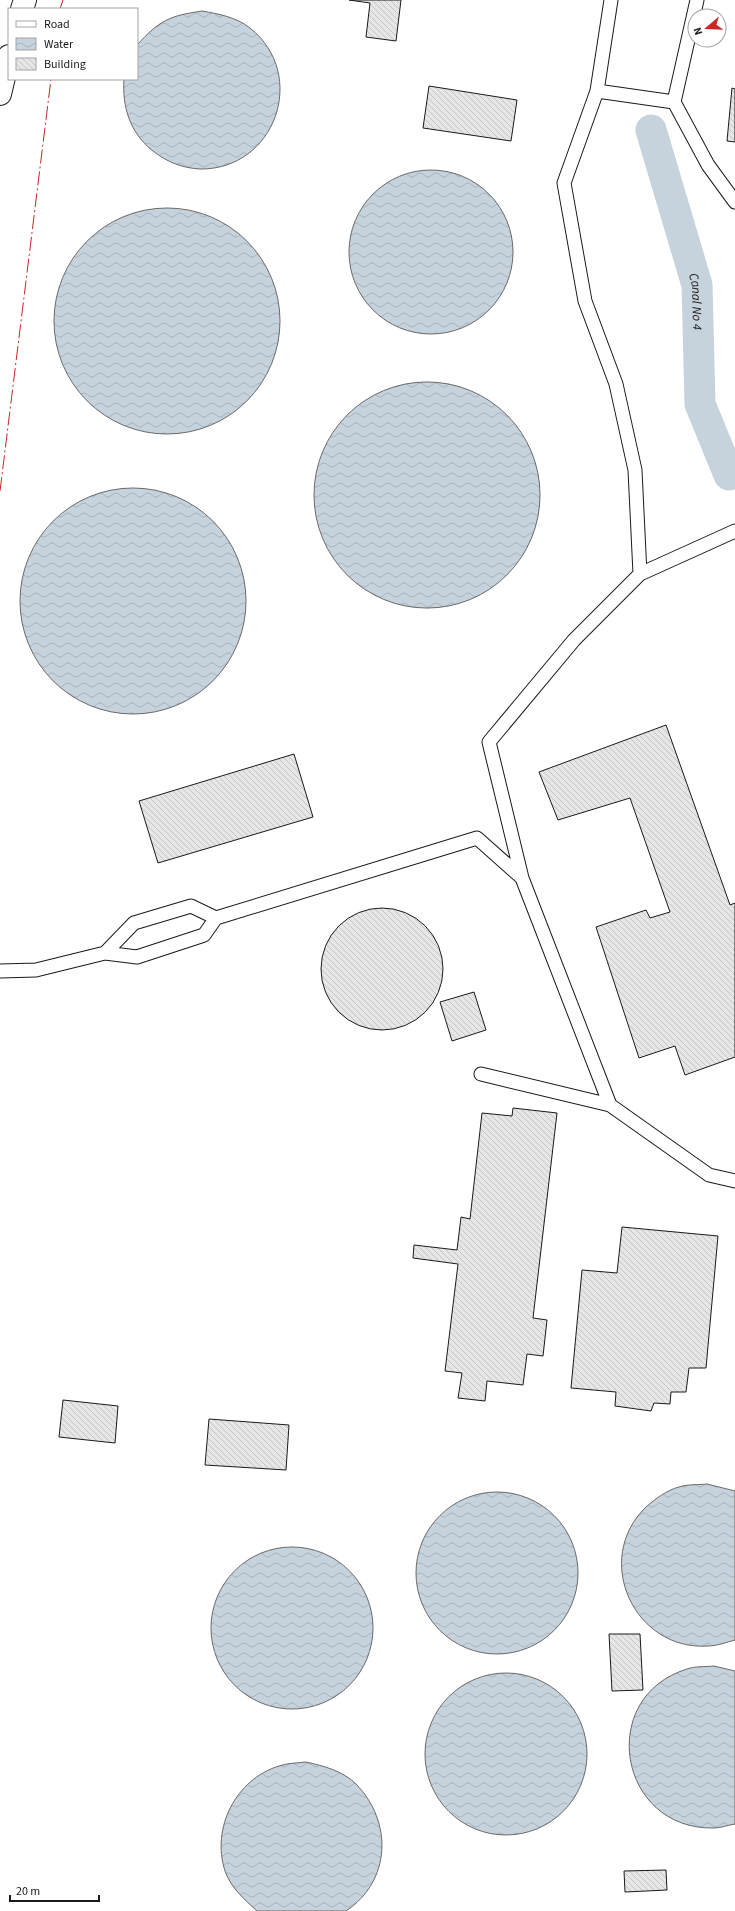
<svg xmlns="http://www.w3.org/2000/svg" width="735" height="1911" viewBox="0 0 735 1911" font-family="'Source Sans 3',sans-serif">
	<defs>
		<pattern id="water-waves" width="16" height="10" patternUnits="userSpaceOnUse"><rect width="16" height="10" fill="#c6d2dc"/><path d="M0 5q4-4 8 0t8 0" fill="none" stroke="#aab4bc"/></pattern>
		<pattern id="building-back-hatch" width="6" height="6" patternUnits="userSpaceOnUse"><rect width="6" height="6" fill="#e6e6e6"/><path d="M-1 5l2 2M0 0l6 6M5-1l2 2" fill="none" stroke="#c5c5c5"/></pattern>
	</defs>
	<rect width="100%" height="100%" fill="#fff"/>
	<!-- water -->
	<path fill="url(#water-waves)" stroke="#6a6a6a" d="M202 11C219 14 236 17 250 28 309 75 275 170 200 169 182 168 167 162 153 151 130 133 122 107 124 79H137V45C160 20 169 16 202 11Z
		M349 252a82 82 0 1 1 164 0a82 82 0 1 1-164 0Z
		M54 321a113 113 0 1 1 226 0a113 113 0 1 1-226 0Z
		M314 495a113 113 0 1 1 226 0a113 113 0 1 1-226 0Z
		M20 601a113 113 0 1 1 226 0a113 113 0 1 1-226 0Z
		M707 1484 735 1491V1640C727 1642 717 1646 708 1646 634 1651 592 1559 646 1507 655 1499 667 1490 679 1487 688 1484 698 1485 707 1484Z
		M416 1573a81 81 0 1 1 162 0a81 81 0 1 1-162 0Z
		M211 1628a81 81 0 1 1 162 0a81 81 0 1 1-162 0Z
		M714 1666 735 1671V1824C728 1825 721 1828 714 1828 618 1830 596 1697 687 1669 695 1666 705 1667 714 1666Z
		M425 1754a81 81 0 1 1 162 0a81 81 0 1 1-162 0Z
		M306 1762C324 1766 343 1771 356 1784 393 1822 391 1881 346 1911H257C244 1899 231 1888 225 1871 211 1828 236 1779 279 1766 287 1763 298 1763 306 1762Z"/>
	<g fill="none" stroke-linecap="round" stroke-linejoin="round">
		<!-- canal -->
		<path stroke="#c6d2dc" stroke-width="31" id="s1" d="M651 130 697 285 700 404 729 475"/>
	</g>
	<!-- building -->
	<path fill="url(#building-back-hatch)" stroke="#1a1a1a" d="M349 0H401L396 41 366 37 370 3Z
		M429 86 517 100 511 141 423 128Z
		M732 88 735 89V142L727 141Z
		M666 725 730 905 735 903V1057L685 1075 675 1046 639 1058 596 927 646 910 650 918 670 912 630 798 558 820 539 772Z
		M294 754 313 817 158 863 139 801Z
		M321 969a61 61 0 1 1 122 0a61 61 0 1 1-122 0Z
		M474 992 486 1030 452 1041 440 1002Z
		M513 1108 557 1113 533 1318 547 1320 543 1356 527 1354 523 1385 487 1381 485 1401 458 1398 462 1373 445 1371 458 1264 413 1258 414 1245 457 1250 461 1217 470 1219 482 1113 512 1116Z
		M622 1227 718 1236 706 1368H689L686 1392H671L670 1404 654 1403 651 1411 615 1406 616 1392 571 1388 582 1270 617 1273Z
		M63 1400 118 1406 115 1443 59 1437Z
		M209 1419 289 1425 286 1470 205 1465Z
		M609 1634H640L643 1690 612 1691Z
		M666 1870 667 1890 625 1892 624 1871Z"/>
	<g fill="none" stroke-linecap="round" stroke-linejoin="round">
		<defs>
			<path id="service" d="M611 0 597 91 674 102 708 165 735 202
				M597 91 564 183 585 301 616 384 635 470 640 574
				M674 102 697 0
				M522 878 489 742 574 640 640 574 735 531
				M216 918 477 838 522 878 610 1105 709 1175 735 1181
				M0 971 36 970 105 953 137 957 204 935 216 918 191 906 134 923 105 953
				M481 1074 610 1105"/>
			<path id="tertiary" d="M22 9 25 0
				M0 94 9 56"/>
		</defs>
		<!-- service casing -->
		<use href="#service" stroke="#1a1a1a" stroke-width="15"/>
		<!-- tertiary casing -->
		<use href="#tertiary" stroke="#1a1a1a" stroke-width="24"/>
		<!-- service -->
		<use href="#service" stroke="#fff" stroke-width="13"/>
		<!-- tertiary -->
		<use href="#tertiary" stroke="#fff" stroke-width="22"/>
		<!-- power -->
		<path stroke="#c62828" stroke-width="1" stroke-dasharray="14 3 2 3" stroke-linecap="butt" d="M60 9 63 0
			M0 491 51 79"/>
	</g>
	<g text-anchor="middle" stroke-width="3" stroke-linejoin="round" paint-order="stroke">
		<!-- water labels -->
		<g font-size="13" font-style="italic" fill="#1a1a1a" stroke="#fff">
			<text dy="5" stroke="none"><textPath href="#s1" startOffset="178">Canal No 4</textPath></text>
		</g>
	</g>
	<!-- legend -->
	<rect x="8" y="8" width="130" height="72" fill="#ffffff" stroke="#a3a3a3"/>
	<rect x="16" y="21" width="20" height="6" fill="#ffffff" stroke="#a3a3a3"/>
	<text x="44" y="28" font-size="12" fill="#1a1a1a">Road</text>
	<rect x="16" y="38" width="20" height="12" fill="url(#water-waves)" stroke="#a3a3a3"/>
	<text x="44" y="48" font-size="12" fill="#1a1a1a">Water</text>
	<rect x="16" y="58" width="20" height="12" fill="url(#building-back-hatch)" stroke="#a3a3a3"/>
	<text x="44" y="68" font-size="12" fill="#1a1a1a">Building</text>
	<!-- north arrow -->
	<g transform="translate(707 28) rotate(251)"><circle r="19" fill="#ffffff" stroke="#a3a3a3"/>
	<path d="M0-3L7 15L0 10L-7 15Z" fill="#c62828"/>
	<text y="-6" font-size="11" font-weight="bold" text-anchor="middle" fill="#1a1a1a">N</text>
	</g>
	<!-- scale -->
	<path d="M10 1895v6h89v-6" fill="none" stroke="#1a1a1a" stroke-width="2"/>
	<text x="16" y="1895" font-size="12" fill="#1a1a1a" stroke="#ffffff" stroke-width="3" paint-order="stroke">20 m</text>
</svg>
